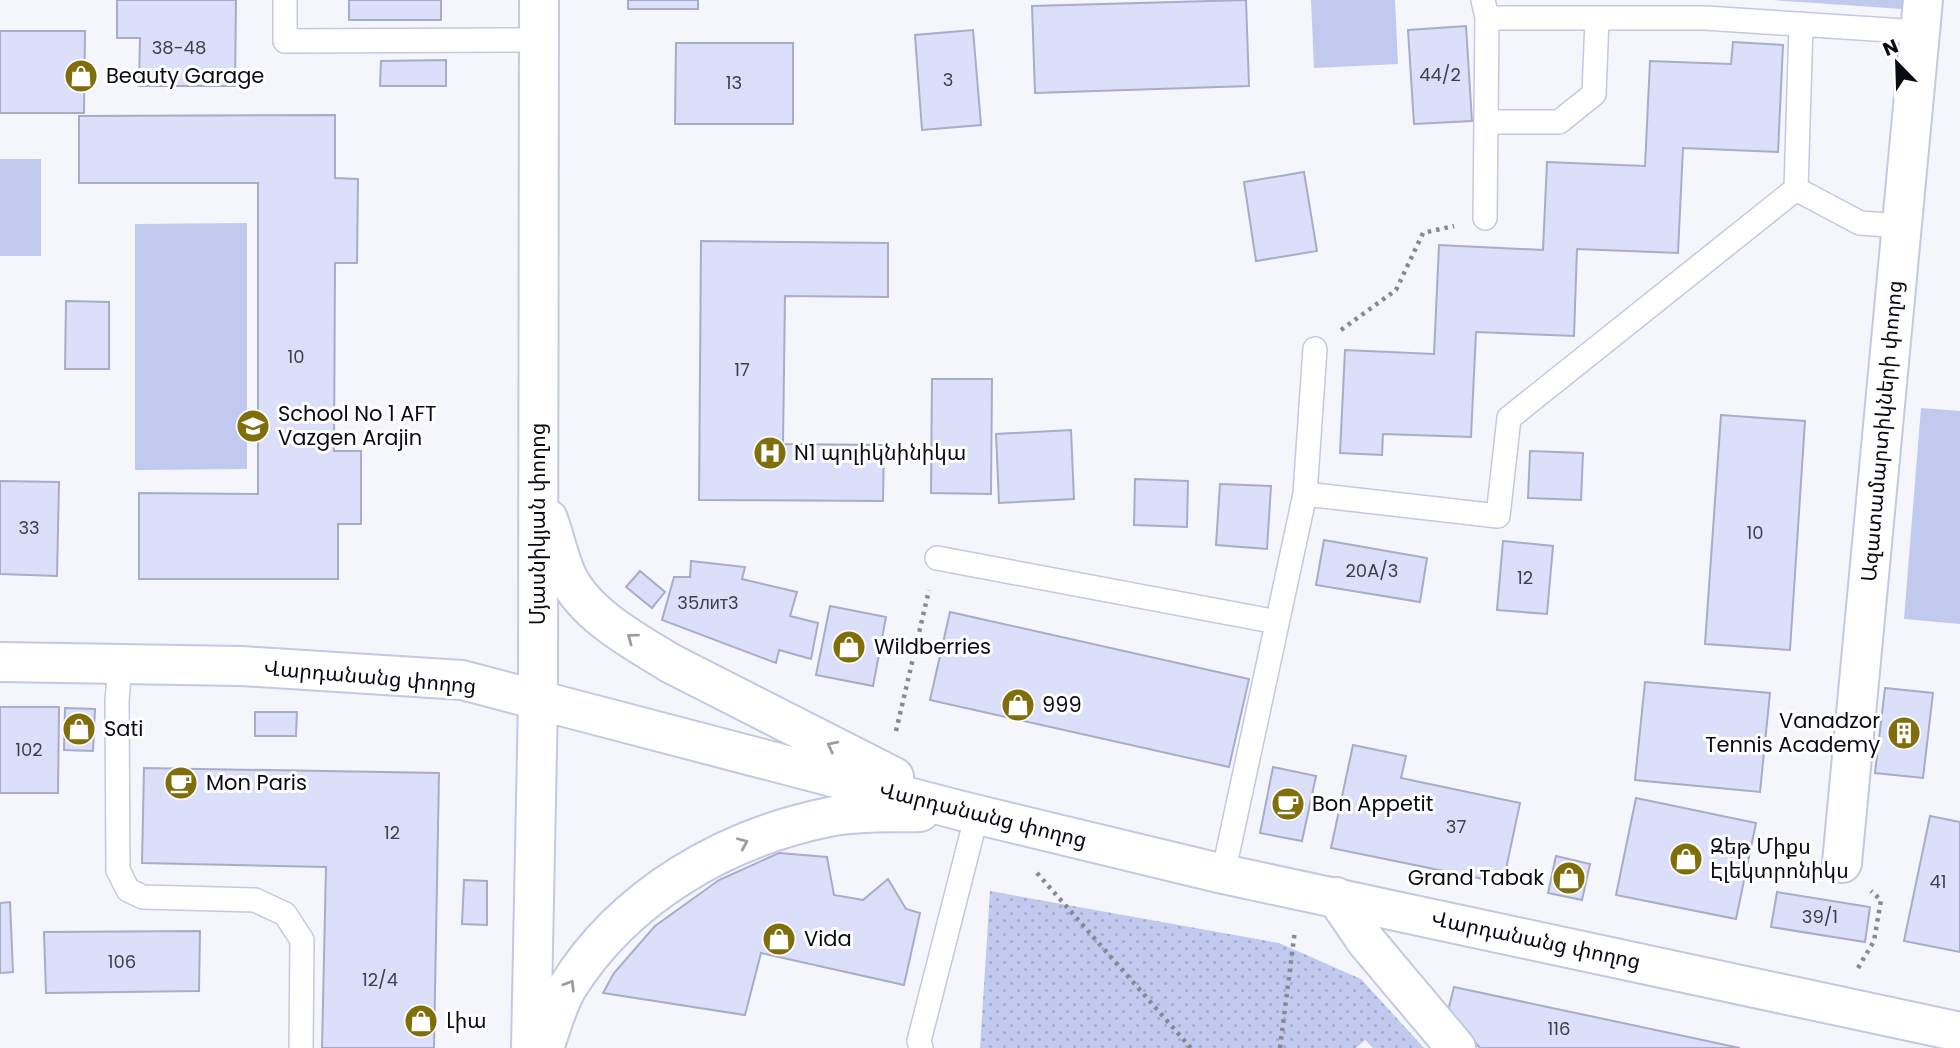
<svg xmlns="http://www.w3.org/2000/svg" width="1960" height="1048" viewBox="0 0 1960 1048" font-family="Poppins,'Noto Sans Armenian',sans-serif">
	<defs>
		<pattern id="grass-dots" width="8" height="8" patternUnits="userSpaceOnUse" patternTransform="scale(1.75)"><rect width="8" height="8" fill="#c2c9ef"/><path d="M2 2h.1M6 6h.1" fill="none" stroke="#a5abcc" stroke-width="1.8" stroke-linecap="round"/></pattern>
	</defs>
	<rect width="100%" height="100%" fill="#f5f6fc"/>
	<!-- grass -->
	<path fill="url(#grass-dots)" d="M990 891 1279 943 1361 979 1424 1048H1373L1365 1040 1356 1048H980Z"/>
	<!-- garden -->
	<path fill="#c2c9ef" d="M1311 0H1395L1398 64 1314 68Z
		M1772 0H1903L1902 9Z
		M0 159H41V256H0Z
		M247 223V469L135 470V224Z
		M1921 408 1960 411V624L1904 619Z"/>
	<!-- building -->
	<path fill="#dbdff9" stroke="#a7acc8" stroke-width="2" d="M117 0H236L235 86H139L140 38H117Z
		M349 0H441V20H349Z
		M628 0H698V9H628Z
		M1246 0 1249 86 1035 93 1032 6Z
		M1466 26 1472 121 1414 124 1408 30Z
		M973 30 981 125 922 130 915 35Z
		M0 31H85L84 113H0Z
		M1733 42 1783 45 1778 152 1683 148 1678 253 1577 249 1574 336 1476 332 1471 437 1383 434 1382 455 1340 453 1345 350 1434 354 1439 245 1543 250 1547 162 1645 166 1650 61 1731 64Z
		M676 43H793V124H675Z
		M446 60V86H380L381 61Z
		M335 115V178L358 179 357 263H335L334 451H361V524H338V579H139V493L258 494V183H79V116Z
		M1304 172 1317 251 1256 261 1244 182Z
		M701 241 888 243V297L785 296 783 444 884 445 883 501 699 500Z
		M66 301 109 302V369H65Z
		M932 379H992L991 494 931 493Z
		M1721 415 1805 421 1790 650 1705 644Z
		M1071 430 1074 499 999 503 996 434Z
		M1530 451 1583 453 1581 500 1528 498Z
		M1135 479 1188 481 1187 527 1134 525Z
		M0 481 59 482 57 576 0 574Z
		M1220 484 1271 486 1267 549 1216 545Z
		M1324 540 1427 558 1420 602 1316 585Z
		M1503 541 1553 546 1547 614 1497 610Z
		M691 561 745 567 742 579 797 592 790 616 818 623 811 659 779 650 776 663 662 620 674 577H690Z
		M640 571 665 592 652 608 626 587Z
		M830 606 886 617 873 686 816 675Z
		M950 612 1249 679 1229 767 930 700Z
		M1645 682 1770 693 1760 792 1635 780Z
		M1885 688 1933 693 1923 778 1875 773Z
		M0 707H59L58 793H0Z
		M65 708 95 709 93 751 64 750Z
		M255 712H297L296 736H255Z
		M1353 745 1406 756 1401 778 1520 803 1503 883 1331 848Z
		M1273 767 1316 776 1302 841 1260 833Z
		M144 768 439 773 434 1048H322L326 867 142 863Z
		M1636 798 1756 823 1736 919 1616 895Z
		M1930 816 1960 822V952L1904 941Z
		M779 853 827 857 834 895 863 900 888 879 906 909 920 913 904 985 761 953 745 1015 603 993 614 973 655 926 719 880Z
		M1556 856 1590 864 1582 900 1548 893Z
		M464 880 487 881V925L462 924Z
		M1777 892 1870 907 1865 942 1771 927Z
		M10 902 13 972 0 973V903Z
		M200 931 199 991 46 993 44 932Z
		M1454 987 1740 1048H1480L1448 1011Z"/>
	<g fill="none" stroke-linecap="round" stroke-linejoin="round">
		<defs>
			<path id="service" d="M285 0V41L538 40
				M1483 0 1487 18H1705L1920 32
				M1486 122H1559L1594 94 1597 19
				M1796 189 1801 24
				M1485 218 1487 18
				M1305 494 1315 349
				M937 558 1277 622
				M120 664 117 701 118 870 128 890 143 897 255 900 285 914 302 940 301 1048
				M1223 874 1305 494 1498 516 1509 418 1796 189 1860 223 1901 226
				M921 1048 919 1041 977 814"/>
			<path id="minor" d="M0 662 241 666 462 680 538 700
				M1842 863 1923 0
				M1336 897 1366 941 1456 1048"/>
			<path id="tertiary" d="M548 519C555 538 559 559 567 576 585 615 636 642 670 663L894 777
				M538 700 958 810 1223 874 1960 1032
				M531 1048 538 700 539 0
				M544 1048C551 1029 557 1005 567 988 624 896 725 838 829 817 858 811 891 813 920 812"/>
		</defs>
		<!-- service casing -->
		<use href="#service" stroke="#c3c8e4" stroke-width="26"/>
		<!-- minor casing -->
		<use href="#minor" stroke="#c3c8e4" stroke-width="42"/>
		<!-- tertiary casing -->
		<use href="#tertiary" stroke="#c3c8e4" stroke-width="42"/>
		<!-- path -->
		<path stroke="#888991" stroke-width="4.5" stroke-dasharray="3.5 5" stroke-linecap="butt" d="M1341 330 1396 290 1423 233 1454 226
			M896 731 929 590
			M1037 873 1191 1048
			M1858 968 1874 941 1881 900 1871 891
			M1280 1048 1295 930"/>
		<!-- service -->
		<use href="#service" stroke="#fff" stroke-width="23"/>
		<!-- minor -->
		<use href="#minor" stroke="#fff" stroke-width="38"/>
		<!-- tertiary -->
		<use href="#tertiary" stroke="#fff" stroke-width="38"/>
	</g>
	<!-- one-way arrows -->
	<defs><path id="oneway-chevron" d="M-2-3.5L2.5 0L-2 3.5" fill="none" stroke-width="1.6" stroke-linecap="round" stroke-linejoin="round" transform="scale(1.75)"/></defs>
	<g stroke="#9d9da1">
		<use href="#oneway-chevron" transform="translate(632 638) rotate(-143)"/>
		<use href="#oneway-chevron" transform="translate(832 746) rotate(-153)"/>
		<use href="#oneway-chevron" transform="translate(743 843) rotate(-23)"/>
		<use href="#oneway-chevron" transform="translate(570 985) rotate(-58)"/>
	</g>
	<!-- icons -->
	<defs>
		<symbol id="shop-disc" viewBox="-11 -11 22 22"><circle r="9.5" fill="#7f6e0a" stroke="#fff"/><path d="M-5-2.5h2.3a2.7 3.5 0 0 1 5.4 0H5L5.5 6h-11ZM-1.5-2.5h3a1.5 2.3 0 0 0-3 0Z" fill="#fff"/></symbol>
		<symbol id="school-disc" viewBox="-11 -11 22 22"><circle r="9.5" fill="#7f6e0a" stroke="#fff"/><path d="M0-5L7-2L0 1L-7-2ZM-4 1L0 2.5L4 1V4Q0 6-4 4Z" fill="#fff"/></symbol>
		<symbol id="hospital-disc" viewBox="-11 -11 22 22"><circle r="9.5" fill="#7f6e0a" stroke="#fff"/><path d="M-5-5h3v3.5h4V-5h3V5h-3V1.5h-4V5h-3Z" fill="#fff"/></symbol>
		<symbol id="building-disc" viewBox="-11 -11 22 22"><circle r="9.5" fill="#7f6e0a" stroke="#fff"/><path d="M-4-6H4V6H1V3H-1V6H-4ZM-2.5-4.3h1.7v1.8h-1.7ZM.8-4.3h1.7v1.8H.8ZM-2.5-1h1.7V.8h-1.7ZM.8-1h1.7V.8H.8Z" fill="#fff"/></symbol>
		<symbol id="cafe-disc" viewBox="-11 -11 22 22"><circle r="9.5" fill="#7f6e0a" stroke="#fff"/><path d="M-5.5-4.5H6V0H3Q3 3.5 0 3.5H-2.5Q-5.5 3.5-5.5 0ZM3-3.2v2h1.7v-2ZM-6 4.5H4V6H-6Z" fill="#fff"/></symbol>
	</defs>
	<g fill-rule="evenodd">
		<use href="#shop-disc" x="62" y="57" width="38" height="38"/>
		<use href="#school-disc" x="234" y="407" width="38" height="38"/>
		<use href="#hospital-disc" x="751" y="434" width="38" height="38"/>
		<use href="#shop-disc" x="830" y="628" width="38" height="38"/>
		<use href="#shop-disc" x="999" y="686" width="38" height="38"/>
		<use href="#shop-disc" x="60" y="710" width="38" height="38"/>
		<use href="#building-disc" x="1885" y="714" width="38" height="38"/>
		<use href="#cafe-disc" x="162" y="764" width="38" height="38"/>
		<use href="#cafe-disc" x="1269" y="785" width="38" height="38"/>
		<use href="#shop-disc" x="1667" y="840" width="38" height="38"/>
		<use href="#shop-disc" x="1550" y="859" width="38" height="38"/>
		<use href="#shop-disc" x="760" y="920" width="38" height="38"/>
		<use href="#shop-disc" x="402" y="1002" width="38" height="38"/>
	</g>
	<g text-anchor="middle" stroke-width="6" stroke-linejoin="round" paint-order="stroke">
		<!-- number labels -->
		<g font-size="18" fill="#3e3f4d">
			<text x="179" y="54">38-48</text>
			<text x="1440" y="81">44/2</text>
			<text x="948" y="86">3</text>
			<text x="734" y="89">13</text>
			<text x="296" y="363">10</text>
			<text x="742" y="376">17</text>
			<text x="29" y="534">33</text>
			<text x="1755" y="539">10</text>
			<text x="1372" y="577">20A/3</text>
			<text x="1525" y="584">12</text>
			<text x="708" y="609">35лит3</text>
			<text x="29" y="756">102</text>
			<text x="1456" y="833">37</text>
			<text x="392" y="839">12</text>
			<text x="1938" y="888">41</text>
			<text x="1820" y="923">39/1</text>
			<text x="122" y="968">106</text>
			<text x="380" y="986">12/4</text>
			<text x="1559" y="1035">116</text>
		</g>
		<!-- poi labels -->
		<g font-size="21" fill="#090a14" stroke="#fff" text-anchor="start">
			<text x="106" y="83">Beauty Garage</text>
			<text x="278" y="421">School No 1 AFT<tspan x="278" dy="24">Vazgen Arajin</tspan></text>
			<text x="794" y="460">N1 պոլիկնինիկա</text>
			<text x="874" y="654">Wildberries</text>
			<text x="1042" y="712">999</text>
			<text x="1880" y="728" text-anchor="end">Vanadzor<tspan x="1880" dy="24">Tennis Academy</tspan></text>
			<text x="104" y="736">Sati</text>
			<text x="206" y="790">Mon Paris</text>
			<text x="1312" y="811">Bon Appetit</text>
			<text x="1710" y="854">Զեթ Միքս<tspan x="1710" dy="24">Էլեկտրոնիկս</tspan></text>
			<text x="1544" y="885" text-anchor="end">Grand Tabak</text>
			<text x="804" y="946">Vida</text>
			<text x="446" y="1028">Լիա</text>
		</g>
		<!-- street labels -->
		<g font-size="21" fill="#090a14" stroke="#fff">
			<text transform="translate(1882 431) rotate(-85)" y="7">Ազատամարտիկների փողոց</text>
			<text transform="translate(538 524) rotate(-90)" y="7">Մյասնիկյան փողոց</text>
			<text transform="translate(370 677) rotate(5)" y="7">Վարդանանց փողոց</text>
			<text transform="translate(983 815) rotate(14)" y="7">Վարդանանց փողոց</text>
			<text transform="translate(1536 940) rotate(12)" y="7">Վարդանանց փողոց</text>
		</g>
	</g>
	<!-- north arrow -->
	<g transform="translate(1897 63) rotate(337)" stroke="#ffffff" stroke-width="5" paint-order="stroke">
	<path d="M0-5L12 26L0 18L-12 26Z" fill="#090a14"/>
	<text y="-10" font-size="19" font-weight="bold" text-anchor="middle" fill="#090a14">N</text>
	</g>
</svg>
